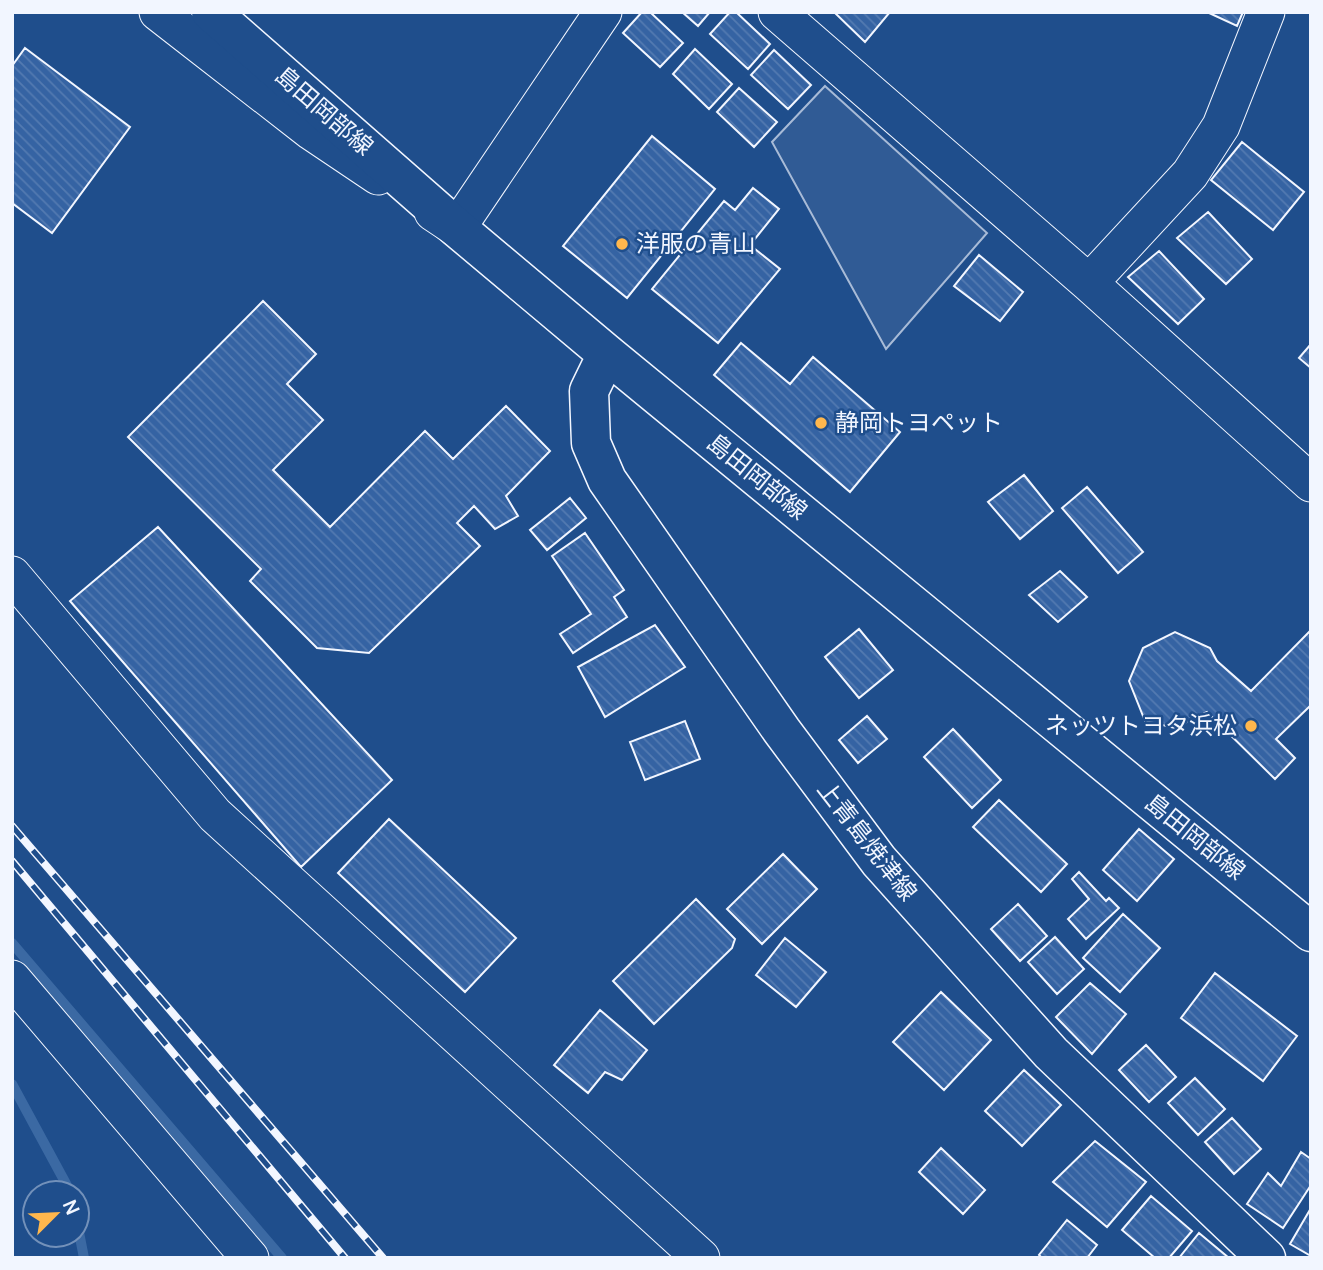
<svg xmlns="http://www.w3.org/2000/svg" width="1323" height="1270" viewBox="0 0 1323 1270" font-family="Manrope,'Noto Sans JP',sans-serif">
	<defs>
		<pattern id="building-back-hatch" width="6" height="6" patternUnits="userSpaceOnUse" patternTransform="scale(1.75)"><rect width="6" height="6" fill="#3563a3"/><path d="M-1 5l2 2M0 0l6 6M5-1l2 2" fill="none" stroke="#537ab1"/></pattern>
	</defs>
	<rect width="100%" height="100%" fill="#1f4e8c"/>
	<!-- parking -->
	<path fill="#305b95" stroke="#a8bbd7" stroke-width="2" d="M825 86 987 233 886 349 772 142Z"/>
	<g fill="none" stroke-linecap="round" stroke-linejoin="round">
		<!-- stream -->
		<path stroke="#3b69a3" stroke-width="10" d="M12 943 282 1258
			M12 1084 71 1193
			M77 1222 84 1258"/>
	</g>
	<!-- building -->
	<path fill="url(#building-back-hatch)" stroke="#f2f6ff" stroke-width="2" d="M642 12H650L683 43 660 67 623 33Z
		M682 12H710L698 26Z
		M730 12H736L770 44 748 69 710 34Z
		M834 12H890L865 42Z
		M1207 12H1243L1237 26Z
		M25 48 130 127 52 233 12 203V66Z
		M695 49 732 84 709 109 673 74Z
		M774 50 811 85 788 109 751 75Z
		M739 88 777 122 754 147 717 112Z
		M652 136 715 189 627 298 563 246Z
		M1242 142 1304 192 1273 230 1211 180Z
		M753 188 779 209 750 245 780 269 718 343 652 289 724 201 735 210Z
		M1208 212 1252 259 1226 284 1177 238Z
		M1159 251 1204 299 1178 324 1128 277Z
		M979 255 1023 292 1000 321 954 286Z
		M263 301 316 354 287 384 323 420 273 470 330 527 425 431 453 459 506 406 550 451 506 496 518 516 495 529 474 506 457 523 480 546 369 653 317 648 250 581 261 569 128 437Z
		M741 343 790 384 813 357 900 432 850 492 714 375Z
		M1311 344V368L1299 358Z
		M1024 475 1053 511 1020 539 988 502Z
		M1087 487 1143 552 1118 573 1062 508Z
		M570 498 586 518 547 550 530 530Z
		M158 527 392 780 301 867 70 601Z
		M585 533 624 590 614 597 627 617 573 653 560 634 591 614 552 556Z
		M1060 571 1087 597 1058 622 1029 595Z
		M655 625 685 667 605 717 578 667Z
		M859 629 893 670 859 698 825 657Z
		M1311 630V705L1276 739 1295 758 1275 779 1207 712 1175 728 1145 721 1129 681 1143 648 1175 632 1210 648 1217 661 1251 691Z
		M867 716 887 739 858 763 839 740Z
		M685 721 700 759 645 780 630 742Z
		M953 729 1001 780 972 808 924 757Z
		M999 800 1067 864 1041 892 973 827Z
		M389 819 516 938 465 992 338 873Z
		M1139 829 1174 859 1137 901 1103 870Z
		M783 854 817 889 762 944 727 909Z
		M1079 872 1106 901 1109 898 1119 908 1086 939 1068 919 1089 899 1072 879Z
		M696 899 735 939 732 948 654 1024 613 981Z
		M1018 904 1047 936 1020 961 991 929Z
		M1123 914 1160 948 1120 992 1083 958Z
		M1055 937 1084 969 1057 994 1028 962Z
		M785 938 826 972 796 1007 756 975Z
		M1215 973 1297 1036 1263 1081 1181 1018Z
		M1090 983 1126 1014 1092 1054 1056 1017Z
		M941 992 991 1040 944 1090 893 1042Z
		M600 1010 647 1050 622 1080 605 1072 588 1093 554 1065Z
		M1146 1045 1176 1077 1149 1102 1119 1070Z
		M1024 1070 1061 1105 1022 1146 985 1111Z
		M1195 1078 1225 1109 1198 1135 1168 1103Z
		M1232 1118 1261 1149 1234 1174 1205 1142Z
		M1095 1141 1146 1182 1107 1227 1053 1182Z
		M941 1148 985 1190 963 1214 919 1172Z
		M1301 1152 1311 1159V1185L1283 1228 1247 1204 1268 1173 1281 1186Z
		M1151 1196 1192 1231 1169 1258H1155L1122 1230Z
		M1311 1208V1256L1290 1244Z
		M1067 1220 1097 1245 1087 1258H1042L1039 1255Z
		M1199 1233 1229 1258H1179Z"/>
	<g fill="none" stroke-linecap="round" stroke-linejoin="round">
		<defs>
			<path id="minor" d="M158 12 311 131 378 176
				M777 12 1089 283 1311 483
				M433 212 457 228 603 12
				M1089 283 1190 174 1221 126 1266 12
				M12 575 215 815 701 1258
				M12 979 250 1258"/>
			<path id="major" d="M211 12 457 228 607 354 1311 932
				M607 354 589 391 591 443 607 480 782 731 879 861 1051 1053 1266 1258"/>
		</defs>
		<!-- minor casing -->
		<use href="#minor" stroke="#f2f6ff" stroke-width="39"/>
		<!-- major casing -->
		<use href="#major" stroke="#f2f6ff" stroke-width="41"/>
		<!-- minor -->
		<use href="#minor" stroke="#1f4e8c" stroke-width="37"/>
		<!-- major -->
		<use href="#major" stroke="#1f4e8c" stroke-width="38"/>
		<defs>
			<path id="rail" d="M12 826 383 1258
				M12 861 345 1258"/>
		</defs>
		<!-- rail casing -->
		<use href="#rail" stroke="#f2f6ff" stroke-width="8"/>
		<!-- rail -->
		<use href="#rail" stroke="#1f4e8c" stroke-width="5" stroke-dasharray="16" stroke-linecap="butt"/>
	</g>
	<!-- markers -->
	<g fill="#ffb74d" stroke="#1f4e8c" stroke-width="2.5">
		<circle cx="622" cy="244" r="7"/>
		<circle cx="821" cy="423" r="7"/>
		<circle cx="1251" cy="726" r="7"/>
	</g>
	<g text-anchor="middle" stroke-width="5" stroke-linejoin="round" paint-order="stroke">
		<!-- street labels -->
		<g font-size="24" fill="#f2f6ff" stroke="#1f4e8c">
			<text transform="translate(324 111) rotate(41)" y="8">島田岡部線</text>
			<text transform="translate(757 477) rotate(39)" y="8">島田岡部線</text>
			<text transform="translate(1195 837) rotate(39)" y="8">島田岡部線</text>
			<text transform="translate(867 841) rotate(52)" y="8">上青島焼津線</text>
		</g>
		<!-- poi labels -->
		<g font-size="24" fill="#f2f6ff" stroke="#1f4e8c" text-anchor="start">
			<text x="636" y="252">洋服の青山</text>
			<text x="835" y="431">静岡トヨペット</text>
			<text x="1237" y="734" text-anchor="end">ネッツトヨタ浜松</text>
		</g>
	</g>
	<!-- border -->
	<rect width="1323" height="1270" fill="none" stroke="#f2f6ff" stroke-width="28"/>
	<!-- north arrow -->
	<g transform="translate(56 1214) rotate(66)"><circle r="33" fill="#1f4e8c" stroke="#7391ba" stroke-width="2"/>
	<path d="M0-5L12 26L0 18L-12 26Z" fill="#ffb74d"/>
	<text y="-10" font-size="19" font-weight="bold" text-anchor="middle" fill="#f2f6ff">N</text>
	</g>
</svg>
